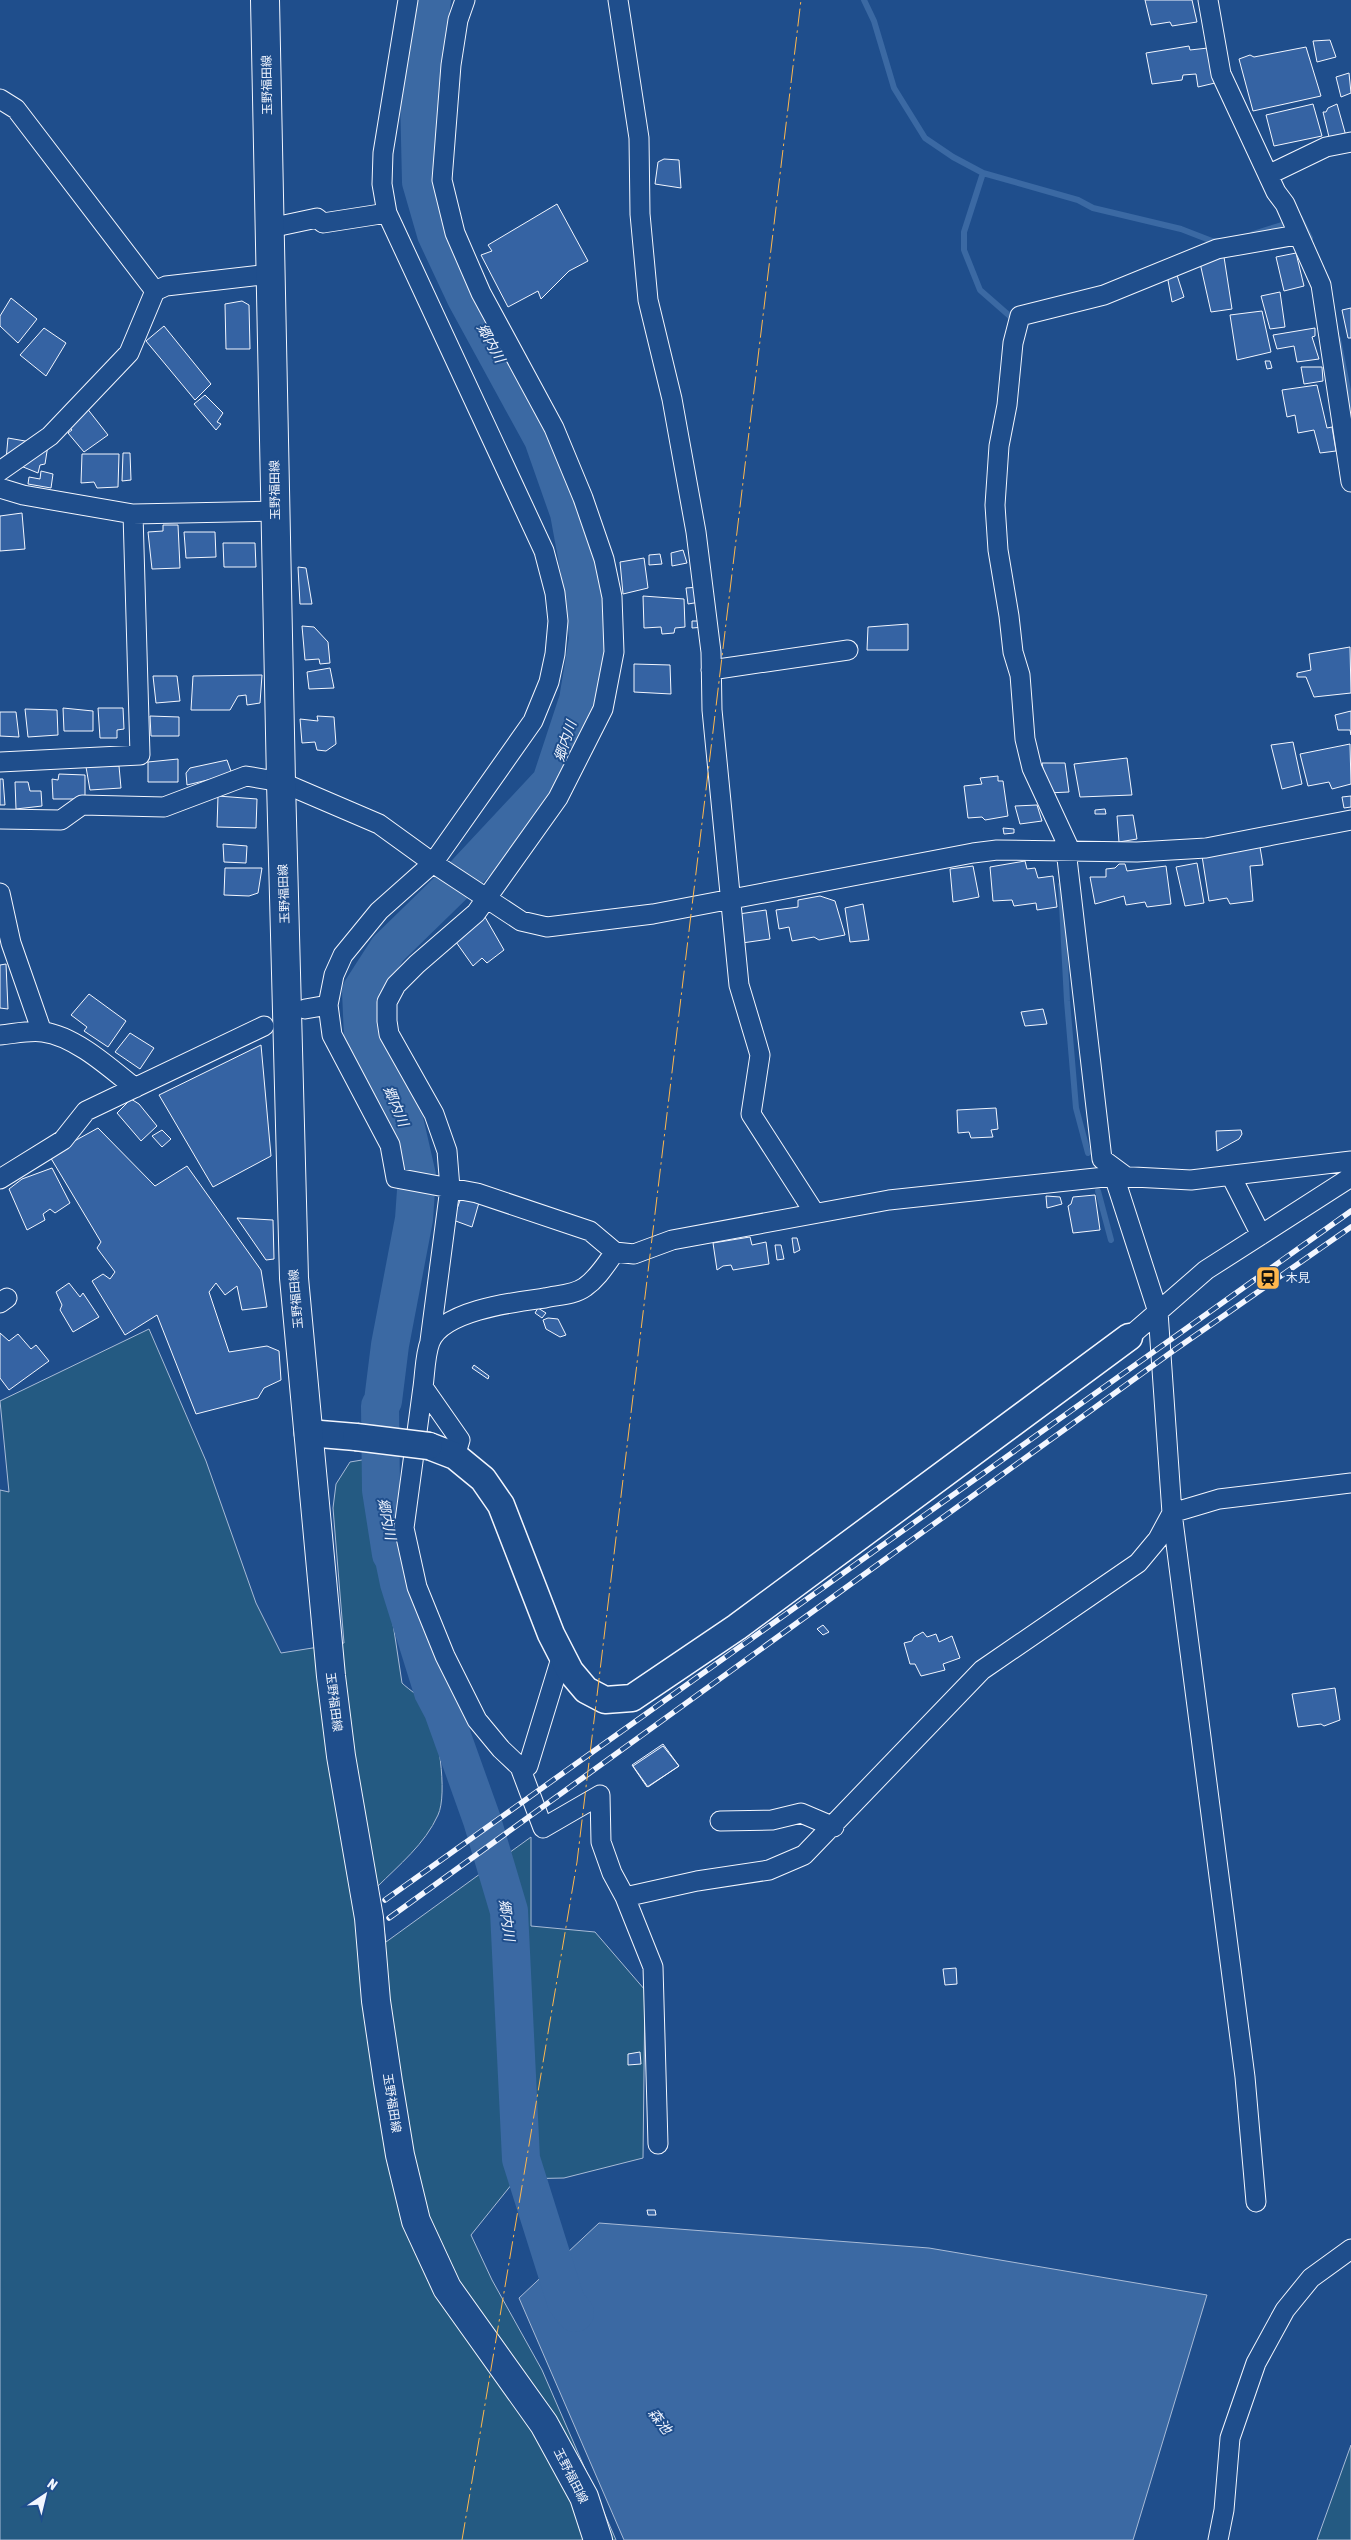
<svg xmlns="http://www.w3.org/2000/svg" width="1351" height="2540" viewBox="0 0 1351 2540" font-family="'Asap Condensed','Noto Sans JP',sans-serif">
	<rect width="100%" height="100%" fill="#1f4e8c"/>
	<!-- green -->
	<path fill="#245a82" stroke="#a8bbd7" d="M149 1329 206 1461 256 1603 281 1653 344 1643 333 1508 336 1484 350 1462 368 1459 402 1683C409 1690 423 1698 427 1706 438 1727 448 1794 438 1815 425 1844 399 1865 377 1887L386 1942 531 1837V1926L595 1932 645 1990 643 2158 564 2178 516 2179 471 2235 492 2280 542 2370 616 2540H0V1490L9 1492 0 1401Z
		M1351 2445V2540H1317Z"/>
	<!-- water -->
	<path fill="#3b69a3" stroke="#a8bbd7" d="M599 2223 929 2248 1207 2295 1133 2540H624L519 2298Z"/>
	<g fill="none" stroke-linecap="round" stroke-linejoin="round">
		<!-- stream -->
		<path stroke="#3b69a3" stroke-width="6" d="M864 0 874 21 894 88 925 138 953 157 983 173 1078 200 1093 208 1181 229 1212 241H1219
			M983 173 964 232V250L980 290 1012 318 1011 323
			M1300 218 1310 238
			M1253 234 1282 225
			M1338 339 1351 406
			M1061 885 1067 1001 1076 1108 1088 1153
			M1098 1191 1111 1240"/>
		<!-- river -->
		<path stroke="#3b69a3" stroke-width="38" d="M432 0 419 96 421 182 436 234 466 298 543 439 569 513 585 600 588 639 578 700 551 782 466 873 388 949 361 991 363 1037 404 1119 417 1176 414 1219 390 1345 383 1401 380 1406 381 1490 391 1554 394 1559 399 1583 433 1692 443 1711 482 1820 509 1911 521 2159 566 2302 575 2313"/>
	</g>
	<!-- building -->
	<path fill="#3563a3" stroke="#f2f6ff" d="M1145 0H1192L1197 22 1172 26 1170 22 1151 25Z
		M1330 40 1336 57 1317 62 1313 41Z
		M1189 46 1190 50 1208 48 1215 83 1198 87 1196 74 1183 75 1182 80 1152 84 1146 53Z
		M1306 47 1321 96 1253 111 1239 59 1250 55 1254 57Z
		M1349 73 1351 93 1341 97 1336 77Z
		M1313 104 1322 136 1274 146 1266 115Z
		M1337 104 1346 136 1329 137 1323 112H1326L1328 108Z
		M664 159 679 160 681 188 655 184 658 162Z
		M557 204 588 261 569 271 541 299 538 291 508 307 481 255 492 251 488 245Z
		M1296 253 1304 286 1284 291 1276 257Z
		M1224 257 1232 309 1211 312 1200 263Z
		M1176 272 1184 297 1172 302 1167 275Z
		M1280 292 1285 327 1270 329 1261 296Z
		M11 298 37 319 18 343 0 326V316Z
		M242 301 249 305 250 349H226L225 304Z
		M1351 308V338H1348L1342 310Z
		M1262 311 1271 352 1237 360 1230 315Z
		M164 326 211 384 195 400 146 341Z
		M44 328 66 343 46 376 20 355Z
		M1315 328V336L1312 337 1319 359 1297 362 1294 346 1277 349 1273 335Z
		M1265 361H1270L1272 368 1267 369Z
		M1301 367H1322L1323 381 1304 384Z
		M1317 385 1327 428 1332 427 1336 451 1320 453 1314 430 1298 433 1295 415 1287 417 1282 390Z
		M205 395 223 413 217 422 221 424 216 430 194 404Z
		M86 407 108 435 84 452 68 433 72 430 66 423Z
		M8 438 48 445 45 464 40 465 38 473 6 460Z
		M123 453H130L131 480 122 481Z
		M82 454H119L118 487 97 488 94 482 81 483Z
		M41 471 53 474 51 488 28 484 29 477 40 479Z
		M22 513 25 549 0 551V516Z
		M163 525H178L180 568 152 569 148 532 163 531Z
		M184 532H215L216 557 186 558Z
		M223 543H255L256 567H224Z
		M683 550 687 563 672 566 671 553Z
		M660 554 662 564 649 565V555Z
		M644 558 648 588 623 594 620 562Z
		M298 567 306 568 312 604H300Z
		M699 587 700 602 688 604 686 588Z
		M643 596 684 599 685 627 675 628 674 633 662 634 661 627 644 628Z
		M692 621H704V627L692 628Z
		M908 624V650H867L868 627Z
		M302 626 314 627 328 642 330 663 320 664 319 659 305 660Z
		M1350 647 1351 693 1314 697 1306 677H1297V673L1311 670 1309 654Z
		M634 664 670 665 671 694 634 692Z
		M330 668 334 688 309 689 307 672Z
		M262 675 260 703 247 705 246 695 238 696 230 710H191L193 676Z
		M153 676H177L180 701 156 703Z
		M63 708 93 711V731H64Z
		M98 708H123L124 729 117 730V738H100Z
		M25 709 57 710 58 735 28 737Z
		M1351 711V735L1350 730H1338L1335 715Z
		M0 712H16L19 737 0 736Z
		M150 716 179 717V736H151Z
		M317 716 334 717 336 744 326 751 317 750 315 742 302 743 300 719 318 721Z
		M1293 742 1302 784 1282 789 1271 745Z
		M1350 744 1351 784 1332 789 1329 782 1308 786 1300 754Z
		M1127 758 1132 795 1080 797 1074 764Z
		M178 759V782H148V762Z
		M227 760 232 774 187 785 186 773 190 768Z
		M1042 763H1065L1069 792 1047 793Z
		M119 766 121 788 90 790 86 767Z
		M59 774 85 775V799H53L52 779 58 780Z
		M998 776V781H1003L1008 816 985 820 982 817 968 818 964 786 982 784 980 778Z
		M0 779H3L5 805H0Z
		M15 782H28L30 791H41L42 806 16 809Z
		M218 796 257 799 256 828 217 827Z
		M1351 796V807L1344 808 1342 797Z
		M1037 805 1042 821 1020 824 1015 806Z
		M1105 809 1106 814H1095V810Z
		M1133 815 1137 839 1119 842 1117 816Z
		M1003 828 1014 829V833L1004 834Z
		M223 844 247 846 246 863 224 862Z
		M1260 847 1263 865 1250 866 1253 901 1230 904 1227 898 1209 901 1202 856Z
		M1025 861 1027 869 1035 868 1038 878 1053 876 1057 907 1037 910 1036 903 1014 906 1012 900 993 901 990 867Z
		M1197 863 1204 903 1185 906 1176 867Z
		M1119 864H1125L1127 871 1166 866 1171 904 1147 907 1145 902 1126 905 1124 896 1095 904 1090 877H1106V869L1115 868Z
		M973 866 979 897 953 902 950 869Z
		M225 868H262L258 893 249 896 224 895Z
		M820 896 835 901 845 935 819 940 814 937 792 941 789 927 779 929 776 910 798 907V900Z
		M863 904 869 940 850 942 845 908Z
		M766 910 770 939 742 943 739 914Z
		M485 917 504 950 487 963 482 958 473 966 456 942Z
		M6 964 8 1009 0 1008V965Z
		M89 994 126 1021 108 1047 84 1031 87 1027 71 1015Z
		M1043 1009 1047 1024 1025 1026 1021 1012Z
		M130 1033 154 1048 140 1069 115 1052Z
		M261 1045 271 1156 213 1187 159 1095Z
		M131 1099 139 1104 157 1126 141 1141 117 1113Z
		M996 1108 998 1129 991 1130 993 1137 971 1138 969 1132 958 1133 957 1110Z
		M98 1128 155 1186 187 1166 261 1270 267 1307 242 1310 237 1286 225 1295 216 1283 209 1292 229 1352 267 1346 279 1351 281 1380 264 1388 258 1398 196 1414 157 1315 125 1335 92 1281 103 1274 110 1279 115 1272 97 1248 101 1242 49 1155Z
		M162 1130 171 1139 162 1147 152 1136Z
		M1241 1130 1242 1134 1239 1139 1217 1151 1216 1131Z
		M52 1168 70 1203 55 1213 50 1209 43 1214 45 1220 27 1230 9 1189 22 1179Z
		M462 1195 480 1199 472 1227 453 1220Z
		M1095 1195 1100 1230 1073 1233 1068 1206 1071 1204 1073 1197Z
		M1046 1196 1060 1197 1062 1204 1047 1208Z
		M237 1218 273 1220 274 1259 266 1260Z
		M750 1237 752 1245 766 1242 769 1264 733 1270 731 1265 723 1266 717 1270 713 1243Z
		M792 1238H797L800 1250 794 1253Z
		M775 1245H781L784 1259 777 1260Z
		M69 1283 80 1297 83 1293 99 1317 73 1332 60 1310 62 1305 56 1292Z
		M538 1308 546 1313 542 1318 535 1313Z
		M548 1318 558 1319 566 1335 560 1337 546 1329 543 1320Z
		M0 1333 9 1341 18 1334 31 1349 36 1345 49 1361 9 1390 0 1378Z
		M474 1365 489 1376 488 1379 472 1368Z
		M823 1625 829 1632 823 1635 817 1629Z
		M923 1632 927 1637 936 1634 939 1642 952 1636 960 1658 943 1664 945 1670 921 1676 915 1664H910L904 1643 912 1641 914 1637Z
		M1335 1688 1340 1720 1324 1726 1321 1724 1298 1727 1292 1694Z
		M663 1744 679 1766 647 1787 632 1765Z
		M663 1746 679 1766 648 1787 633 1766Z
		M956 1968 957 1984 945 1985 943 1969Z
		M640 2052 641 2064 628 2065V2054Z
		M647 2210H655L656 2215H648Z"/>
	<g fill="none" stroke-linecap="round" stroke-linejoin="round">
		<defs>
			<path id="street" d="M408 0 383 153 382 184 387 213 544 551 555 593 558 621 555 654 549 682 533 721 433 863 379 911 343 955 334 975 328 1005 332 1035 390 1145 396 1178 477 1193 590 1231 615 1252 634 1254 672 1240 889 1200 1114 1176 1191 1180 1351 1161
				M618 0 639 138 640 214 648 300 672 399 696 532 711 652 712 710 739 985 760 1055 751 1114 814 1212
				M1208 0 1221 74 1276 192 1285 204 1321 285 1351 482
				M0 99 16 109 155 291
				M1268 175 1326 147 1351 142
				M270 228 317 218 323 223 387 213
				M0 471 50 436 129 353 155 291 166 286 270 274
				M0 488 23 495 133 514 275 511
				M711 670 848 650
				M0 762 140 755 133 514
				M0 819 61 820 82 805 164 807 246 776 281 782 379 824 433 863 521 921 547 927 653 914 973 853 997 850 1137 852 1206 848 1351 820
				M1066 850 1102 1159 1125 1176
				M1070 850 1032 768 1025 739 1020 675 1013 652 1009 616 998 550 995 505 999 446 1007 405 1013 343 1020 316 1104 295 1217 249 1297 235
				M0 893 11 943 42 1032
				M305 1009 328 1005
				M0 1035C13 1034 29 1030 43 1032 75 1036 110 1068 135 1088
				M1114 1176 1158 1312 1172 1513 1245 2077 1256 2202
				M1231 1176 1261 1235
				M0 1179 63 1140 86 1111 264 1026
				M0 1303 7 1298
				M1129 1337 1206 1270 1351 1177
				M430 1341 450 1188 447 1151 434 1114 389 1034 387 1021V1002L396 985 417 964 476 913 558 798 603 709 614 652 612 597 604 559 583 498 554 428 481 293 455 233 442 180 451 65 458 20 465 0
				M423 1387 404 1528 417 1587 445 1656 477 1720 501 1749 520 1767 528 1766 562 1655
				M455 1456 460 1440 423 1387C425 1373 425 1355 430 1342 443 1310 515 1302 545 1298 558 1295 574 1295 585 1287 598 1278 606 1264 615 1252
				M520 1767 543 1828 600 1795 601 1842 612 1873 625 1897
				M720 1821 772 1820 801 1813 834 1827
				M658 2144 653 1967 625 1897 697 1881 769 1870 804 1855 982 1670 1138 1563 1158 1539 1172 1513 1219 1499 1351 1483
				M1218 2540 1224 2510 1230 2438 1256 2363 1285 2310 1311 2278 1351 2249"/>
			<path id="secondary" d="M308 1433 356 1437
				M429 1446 455 1456 483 1479 501 1505 551 1634 570 1671 586 1690 605 1700 632 1698 737 1627 1129 1337"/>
			<path id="primary" d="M265 0 281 782 294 1278 331 1676 341 1756 369 1918 376 2001 388 2082 400 2155 416 2221 447 2288 544 2424 584 2497 598 2540"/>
		</defs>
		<!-- street casing -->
		<use href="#street" stroke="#f2f6ff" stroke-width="21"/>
		<!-- secondary casing -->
		<use href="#secondary" stroke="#f2f6ff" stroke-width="29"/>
		<!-- primary casing -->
		<use href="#primary" stroke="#f2f6ff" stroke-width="30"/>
		<!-- street -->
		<use href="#street" stroke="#1f4e8c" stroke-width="19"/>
		<!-- secondary -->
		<use href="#secondary" stroke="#1f4e8c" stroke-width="26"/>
		<!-- primary -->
		<use href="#primary" stroke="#1f4e8c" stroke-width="28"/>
		<defs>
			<path id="rail" d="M385 1900 1351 1211
				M389 1918 1173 1351 1351 1227"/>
		</defs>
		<!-- rail casing -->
		<use href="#rail" stroke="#f2f6ff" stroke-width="5.5"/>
		<!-- rail -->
		<use href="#rail" stroke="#1f4e8c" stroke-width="4" stroke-dasharray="11" stroke-linecap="butt"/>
		<defs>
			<path id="secondary-bridge" d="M356 1437 429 1446"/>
		</defs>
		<!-- secondary-bridge casing -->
		<use href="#secondary-bridge" stroke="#f2f6ff" stroke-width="29" stroke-linecap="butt"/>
		<!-- secondary-bridge -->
		<use href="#secondary-bridge" stroke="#1f4e8c" stroke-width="26"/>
		<!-- power -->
		<path stroke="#ffb74d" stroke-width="1" stroke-dasharray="18 4 2.5 4" stroke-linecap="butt" d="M462 2540 577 1862 801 0"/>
	</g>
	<!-- icons -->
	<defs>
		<symbol id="station-square" viewBox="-11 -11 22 22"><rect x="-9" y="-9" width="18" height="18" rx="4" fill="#ffb74d" stroke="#1f4e8c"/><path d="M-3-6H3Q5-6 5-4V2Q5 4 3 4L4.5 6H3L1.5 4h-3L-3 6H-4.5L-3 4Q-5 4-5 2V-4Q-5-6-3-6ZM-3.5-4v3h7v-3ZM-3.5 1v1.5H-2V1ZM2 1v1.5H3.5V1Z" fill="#111"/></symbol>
	</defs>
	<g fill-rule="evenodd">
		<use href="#station-square" x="1254" y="1264" width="28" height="28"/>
	</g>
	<g text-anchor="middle" stroke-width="4" stroke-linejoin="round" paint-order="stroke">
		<!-- street labels -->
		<g font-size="12" fill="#f2f6ff" stroke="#1f4e8c">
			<text transform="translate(267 85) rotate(-91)" y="4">玉野福田線</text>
			<text transform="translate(275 490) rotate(-91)" y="4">玉野福田線</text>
			<text transform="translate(284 894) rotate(-92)" y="4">玉野福田線</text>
			<text transform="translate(296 1299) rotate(-95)" y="4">玉野福田線</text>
			<text transform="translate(334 1702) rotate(83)" y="4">玉野福田線</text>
			<text transform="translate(392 2103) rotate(81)" y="4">玉野福田線</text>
			<text transform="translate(571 2476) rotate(63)" y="4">玉野福田線</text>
		</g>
		<!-- poi labels -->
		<g font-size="12" fill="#f2f6ff" stroke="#1f4e8c" text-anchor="start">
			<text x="1286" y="1282">木見</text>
		</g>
		<!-- water labels -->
		<g font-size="14" font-style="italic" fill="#f2f6ff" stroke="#1f4e8c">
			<text transform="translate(491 343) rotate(61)" y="5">郷内川</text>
			<text transform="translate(565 741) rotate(-72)" y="5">郷内川</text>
			<text transform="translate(396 1106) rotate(67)" y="5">郷内川</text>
			<text transform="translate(387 1519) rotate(79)" y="5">郷内川</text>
			<text transform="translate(507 1920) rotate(82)" y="5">郷内川</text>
			<text transform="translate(660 2421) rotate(52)" y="5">森池</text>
		</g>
	</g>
	<!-- north arrow -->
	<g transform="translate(45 2495) rotate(35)" stroke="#1f4e8c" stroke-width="4" paint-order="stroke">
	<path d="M0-4L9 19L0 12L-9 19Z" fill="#f2f6ff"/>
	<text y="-8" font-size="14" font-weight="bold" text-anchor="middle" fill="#f2f6ff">N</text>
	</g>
</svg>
